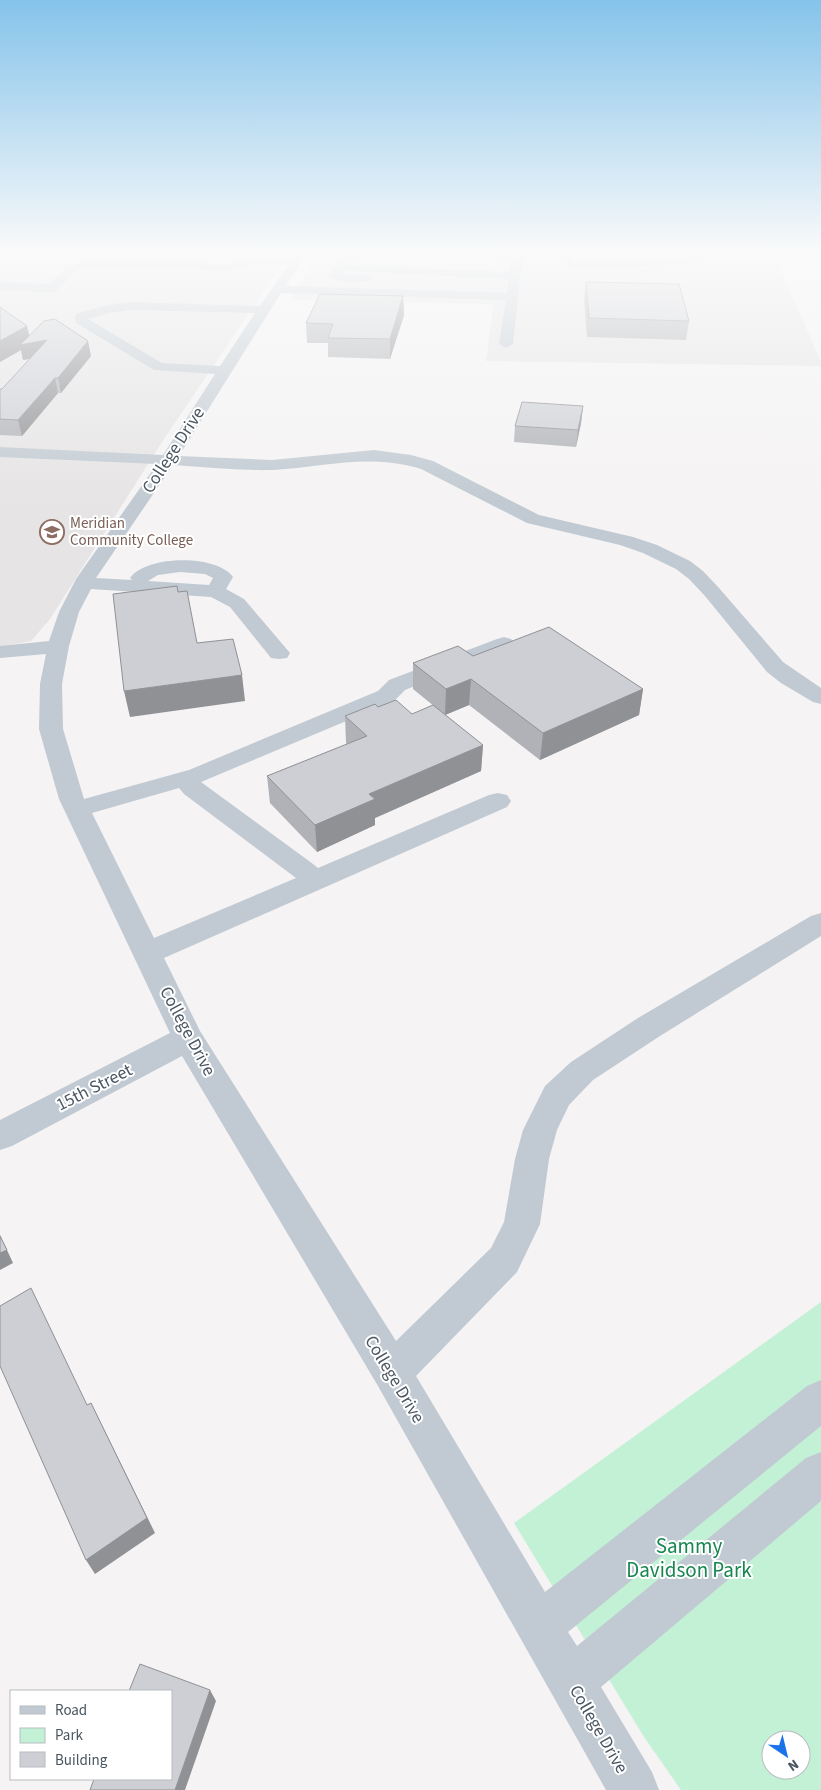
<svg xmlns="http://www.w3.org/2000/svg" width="821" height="1790" viewBox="0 0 821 1790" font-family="'Source Sans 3',sans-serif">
	<rect width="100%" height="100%" fill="#f5f3f3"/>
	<!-- education -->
	<path fill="#e6e4e5" d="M0 252H290L160 445 50 619 31 641 0 647Z
		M319 252H773L821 362V366L486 361 494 304 291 300Z"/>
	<!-- green -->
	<path fill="#c3f1d5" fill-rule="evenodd" d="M821 1302V1790H681L644 1737 514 1523ZM771 1740H801V1770H771Z"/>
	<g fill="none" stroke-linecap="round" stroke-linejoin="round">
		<!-- minor -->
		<path fill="#c1cad2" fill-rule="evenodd" d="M296 252H307L286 286 507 293 509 279 344 271 343 274H367L373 278C367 284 335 283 329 277 339 260 341 252 362 252L347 265 510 272 512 258 455 255 450 252H523L513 344 506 348 499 344 506 300 281 293 179 456 272 460 374 450 411 455 433 461 539 515 633 537 657 545 690 561 703 571 719 588 783 662 821 688V704L813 702 781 683 767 672 705 596 689 579 676 569 643 553 620 545 527 523 421 469C371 453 323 467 273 470 240 471 206 467 173 465L96 578 132 580 130 578C146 555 217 554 233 577L226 589 244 599 290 653 287 658 279 659 271 658 230 607 211 597 91 589 79 612 69 646 62 684 63 729 84 799 189 770 378 691 389 680 497 639 504 637 511 639 515 643 511 647 405 690 394 701 201 782 313 864 318 868 489 795 498 793 507 795 511 801 507 807 164 958 200 1031 396 1341 491 1248 504 1222 515 1159 523 1130 545 1086 571 1062 638 1018 811 916 821 913V936L660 1036 593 1080 569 1105 557 1130 549 1159 540 1224 517 1272 416 1376 545 1592 807 1386 821 1380V1426L568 1632 577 1646 806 1458 821 1452V1501L601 1687 652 1772 659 1790H606L378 1386 182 1056 12 1146 0 1150V1120L170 1033 59 799 39 729 40 684 46 654 0 658V646L49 641 59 612 76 579 157 464 0 457V447L163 455 215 374 154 370 76 323 75 317 76 314 108 305 130 302 260 306 288 265 257 264 229 270 88 267 77 270 56 291 52 292 0 290V282L49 284 69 266 87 261 229 264 257 258H292ZM130 310 255 313 220 366 162 363 88 319 109 313ZM180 572 205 574 213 578 209 585 148 581 158 575ZM179 788 184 794 296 878 154 938 92 813Z
			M557 252H568L573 262 578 263 688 257 685 252H696L701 258 689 264 578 269 565 266Z"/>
	</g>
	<!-- wall -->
	<path fill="#b0b2b7" d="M586 282 689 321 686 340 587 337 584 300Z
		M403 296 404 315 390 359 328 357V343H307L306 323Z
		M0 307 29 336 91 356 61 393H58L22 436 0 435V389H2L30 359 23 360 21 350 0 362Z
		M583 406 581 423 576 447 514 442 515 426Z
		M473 656 643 689 639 715 540 760 469 705 445 715 413 689V663Z
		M378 707 412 714 483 745 481 771 375 818V825L317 852 270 803 267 776 347 744 346 743 345 716Z"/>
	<!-- shaded-wall -->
	<path fill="#909195" d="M403 296 404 315 390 359V339Z
		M27 326 31 343 47 340 50 354 23 360 21 350 0 362V341Z
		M88 341 91 356 61 393 58 378Z
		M55 378 58 393 22 436 18 420Z
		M583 406 581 423 576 447 578 430Z
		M242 675 245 701 130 717 124 691Z
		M471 679 469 705 445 715 446 689Z
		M643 689 639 715 540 760 543 733Z
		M483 745 481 771 375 818V825L317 852 315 825 369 794Z
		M0 1235 13 1263 0 1270Z
		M91 1403 155 1533 95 1574 86 1560Z
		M210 1690 216 1701 185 1790H175Z"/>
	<!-- building -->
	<path fill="#cdcfd5" stroke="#909195" d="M586 282 679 284 689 321 589 318Z
		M320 294 403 296 390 339 328 338 333 324 306 323Z
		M0 307 27 326 0 341Z
		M55 319 88 341 58 378H55L18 420 0 419V389H2L47 340 20 345 44 321Z
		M522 402 583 406 578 430 515 426Z
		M177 586 178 592 187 591 197 643 233 639 242 675 124 691 113 594Z
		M549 627 643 689 543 733 471 679 446 689 413 663 458 646 473 656Z
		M396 700 412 714 433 705 483 745 369 794 375 799 315 825 267 776 367 736 345 716 375 704 378 707Z
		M0 1236 7 1250 0 1253Z
		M31 1288 87 1405 91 1403 147 1518 86 1560 0 1366V1306Z
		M140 1664 210 1690 175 1790H90L94 1779H171V1691H129Z"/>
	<!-- sky -->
	<linearGradient id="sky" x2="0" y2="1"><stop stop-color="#85c3ea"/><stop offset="0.5" stop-color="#fafafa"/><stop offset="1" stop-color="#fafafa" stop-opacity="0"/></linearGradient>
	<rect width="821" height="503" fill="url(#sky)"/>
	<!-- icons -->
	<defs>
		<symbol id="university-ring" viewBox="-11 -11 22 22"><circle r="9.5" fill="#fff" stroke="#8d6e63" stroke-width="1.5"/><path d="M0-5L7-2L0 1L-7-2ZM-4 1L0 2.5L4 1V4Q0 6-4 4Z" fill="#8d6e63"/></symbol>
	</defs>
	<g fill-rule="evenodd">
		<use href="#university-ring" x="38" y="518" width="28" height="28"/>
	</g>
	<g text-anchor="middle" stroke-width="4" stroke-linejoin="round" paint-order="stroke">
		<!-- far-education labels -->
		<g font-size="15" fill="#785e54" stroke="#fff" text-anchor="start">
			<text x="70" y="528">Meridian<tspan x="70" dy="17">Community College</tspan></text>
		</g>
		<!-- street labels -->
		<g font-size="18" fill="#4a5661" stroke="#fff">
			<text transform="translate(173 450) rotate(-57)" y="6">College Drive</text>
			<text transform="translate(188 1031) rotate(62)" y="6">College Drive</text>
			<text transform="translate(94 1087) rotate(-27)" y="6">15th Street</text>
			<text transform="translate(395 1379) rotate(59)" y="6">College Drive</text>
			<text transform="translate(599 1729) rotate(60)" y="6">College Drive</text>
		</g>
		<!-- near-park labels -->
		<g font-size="21" fill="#17864f" stroke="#fff">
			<text x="689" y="1553">Sammy<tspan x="689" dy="24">Davidson Park</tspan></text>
		</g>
	</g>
	<!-- legend -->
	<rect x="10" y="1690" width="162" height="90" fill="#ffffff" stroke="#b7bbc0"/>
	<rect x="20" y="1706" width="25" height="8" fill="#c1cad2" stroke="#b7bbc0"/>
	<text x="55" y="1715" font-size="15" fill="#4a5661">Road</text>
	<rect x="20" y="1728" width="25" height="15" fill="#c3f1d5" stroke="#b7bbc0"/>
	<text x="55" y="1740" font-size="15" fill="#4a5661">Park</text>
	<rect x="20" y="1752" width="25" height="15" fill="#cdcfd5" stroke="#b7bbc0"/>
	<text x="55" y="1765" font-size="15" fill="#4a5661">Building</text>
	<!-- north arrow -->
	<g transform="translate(786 1755) rotate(145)"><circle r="24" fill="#ffffff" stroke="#b7bbc0"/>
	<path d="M0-4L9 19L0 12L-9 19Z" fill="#1a73e8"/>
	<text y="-8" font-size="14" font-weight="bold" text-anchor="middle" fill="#4a5661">N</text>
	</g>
</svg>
